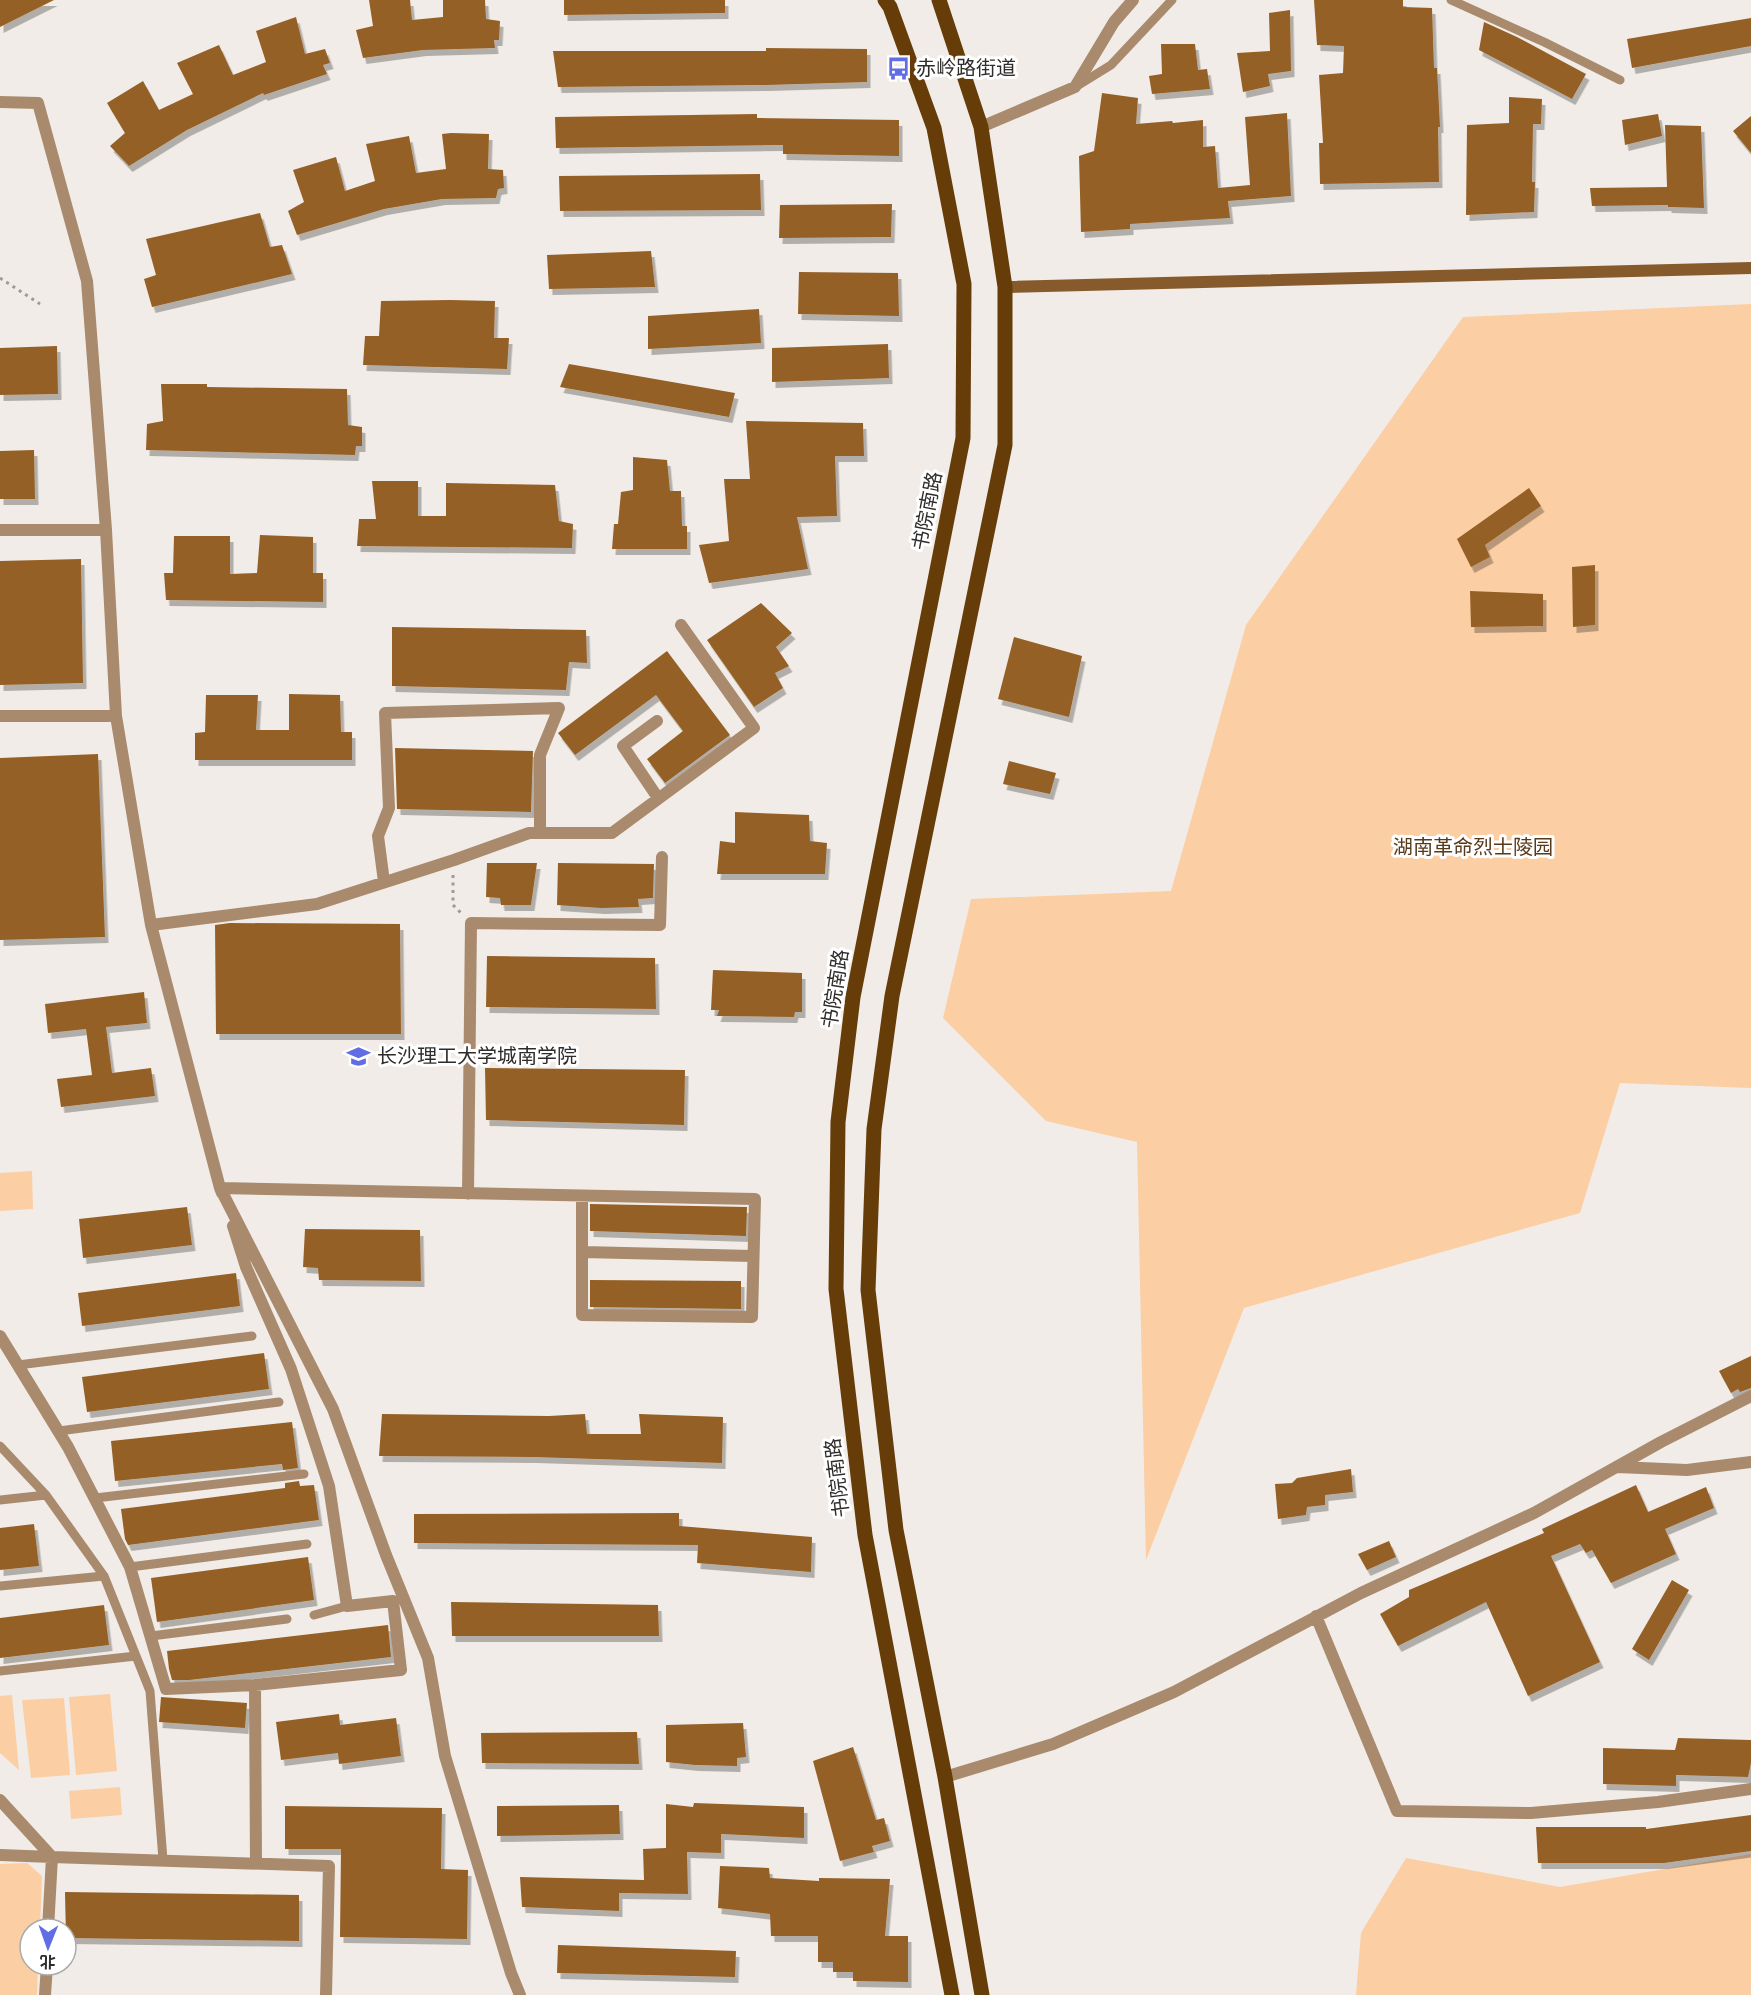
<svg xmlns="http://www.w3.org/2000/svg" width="1751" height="1995" viewBox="0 0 1751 1995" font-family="'Fira Sans','Noto Sans SC',sans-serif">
	<defs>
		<filter id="shadow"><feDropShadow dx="3.5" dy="6" stdDeviation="0" flood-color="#0004"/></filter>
	</defs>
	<rect width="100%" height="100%" fill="#f1ece7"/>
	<!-- green -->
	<path fill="#fbcea4" d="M1751 304V1088L1620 1083 1580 1213 1244 1308 1146 1560 1137 1142 1046 1121 943 1018 971 899 1171 891 1246 625 1463 317Z
		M32 1171 33 1209 0 1211V1173Z
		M110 1694 117 1771 76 1775 69 1697Z
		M12 1695 19 1770 0 1753V1696Z
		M64 1698 70 1775 31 1778 22 1700Z
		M120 1787 122 1815 71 1819 69 1791Z
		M1751 1854V1995H1356L1361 1933 1406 1858 1560 1887Z
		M27 1863 42 1876 40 1929H30V1965H38L37 1995H0V1864Z"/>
	<!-- building -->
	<path fill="#956026" filter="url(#shadow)" d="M0 0H54L0 27Z
		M369 0H410L412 20 443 17V0H485L486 19 500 21 499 40H494L495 48 423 50 363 58 356 30 373 26Z
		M564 0H725V13L564 15Z
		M1314 0H1403V7L1432 8 1434 68H1437L1440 127H1438L1439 182 1320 184 1319 143H1323L1319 75 1343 73 1344 46 1317 45Z
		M1290 10 1291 71 1268 74 1270 86 1243 92 1237 53 1270 51 1269 13Z
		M296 17 305 54 325 49 330 63 323 65 327 74 264 95 263 93 187 130 129 166 110 146 125 133 107 103 143 81 159 110 193 94 177 63 219 45 233 75 266 62 256 31Z
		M1751 18V46L1632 68 1627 39Z
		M1484 22 1517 37 1586 74 1572 99 1479 50Z
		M1161 44H1195L1198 70 1207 69 1210 89 1152 94 1149 76 1162 74Z
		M766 48 867 49V82L766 85 558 87 553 51H766Z
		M1102 93 1138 98 1136 124 1172 121 1173 123 1203 120V147L1215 146 1218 188 1250 185 1245 117 1287 113 1291 196 1228 201 1230 218 1130 224V229L1081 232 1079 156 1094 151Z
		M1509 97 1542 99 1541 124H1533L1532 182H1535L1534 212 1466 215 1467 125 1509 123Z
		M757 114V118L899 120V156L783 154V145L556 148 555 117Z
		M1658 114 1662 136 1625 145 1622 120Z
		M1751 116V153L1733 131Z
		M1665 125 1701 126 1704 208 1668 207V205L1592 206 1590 188 1667 187Z
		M451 133 489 134 488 169 503 170 504 188 498 189 496 198 442 199 384 209 297 235 288 211 304 202 293 170 336 157 345 191 375 181 366 144 409 136 416 173 446 169 442 134Z
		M760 174 761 210 560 211 559 176Z
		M892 204 891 237 779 238 780 205Z
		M260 213 270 247 282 245 292 274 152 307 144 279 156 275 146 239Z
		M651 251 655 287 549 289 547 255Z
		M799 272 898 273 899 316 798 314Z
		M450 300 495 301 494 338H509L507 369 363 365 365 336H379L381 301Z
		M759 309 761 343 648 349V316Z
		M888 344 889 378 772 382V348Z
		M57 346 58 394 0 395V348Z
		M569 364 735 393 729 417 560 387Z
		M161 384H207V387L347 389 348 425 362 427V446H356L355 455 146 450 147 424 163 421Z
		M746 421 863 423 864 456H835L837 516 797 517 808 569 709 583 699 545 729 541 724 479H750Z
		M34 450 35 499H0V451Z
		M633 457 667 460 670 491H681L682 526H687V549H612L614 524H618L621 492 633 490Z
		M372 481H418V516H446V483L555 485 559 521 573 524 572 548 357 546 359 519H376Z
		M1529 488 1541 506 1485 545 1490 557 1471 567 1457 539Z
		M260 535 313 537V573H323V602L166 600 164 573H173L174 536H230V574L257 573Z
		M81 559 83 683 0 685V561Z
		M1595 565V625L1573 627 1572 567Z
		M1470 591 1543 594V626L1471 627Z
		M761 603 792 633 776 647 789 666 775 673 783 688 754 707 707 640Z
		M392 627 586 630 587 663 569 662 566 690 392 686Z
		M1014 637 1082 656 1069 717 998 699Z
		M667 651 730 735 665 783 647 759 683 731 656 695 575 755 558 733Z
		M289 694 340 695 341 732H352V760H195V733L205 732 206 695H258L256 730H289Z
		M395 748 533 751 531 812 397 809Z
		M98 754 105 937 0 940V758Z
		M1009 761 1056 773 1050 794 1003 784Z
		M735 812 809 815 810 841 827 843 825 874H717L720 841 735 843Z
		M487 863H537L531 905H501L500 898 486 897Z
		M558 863 654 864 653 898 638 899 639 907 601 908 557 905Z
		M230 923 400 924 401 1034H216L215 925Z
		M487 956 655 958 656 1009 486 1007Z
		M713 970 802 973V1012H795L794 1017 717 1016 719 1010H711Z
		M144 992 147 1023 106 1027 112 1073 151 1068 155 1096 61 1107 57 1079 92 1075 86 1029 48 1033 45 1004Z
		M485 1068 685 1070 684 1125 486 1120Z
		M590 1204 747 1207 746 1236 590 1231Z
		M187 1207 192 1245 83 1258 79 1219Z
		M305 1229 420 1230 421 1281 319 1280 318 1268 303 1267Z
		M236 1273 240 1306 82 1326 78 1293Z
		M590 1280 741 1281V1309L590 1307Z
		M264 1353 269 1389 87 1412 82 1377Z
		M1751 1356V1388L1740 1392 1738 1389 1731 1393 1719 1371Z
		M382 1414 549 1416 585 1414 587 1434H641L639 1414 723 1417 722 1463 533 1457 379 1456Z
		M292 1422 298 1468 283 1470 282 1464 115 1481 111 1441Z
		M1351 1469 1353 1492 1325 1495V1505L1307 1507 1306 1515 1278 1519 1275 1484 1292 1483 1297 1478Z
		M299 1481 300 1486 314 1485 319 1520 128 1545 125 1539 121 1509 285 1488V1483Z
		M1636 1485 1648 1512 1706 1487 1714 1508 1665 1529 1676 1554 1611 1583 1592 1550 1586 1553 1580 1544 1551 1556 1600 1662 1528 1696 1486 1602 1398 1646 1380 1614 1409 1597V1590L1544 1533 1542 1529Z
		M679 1513V1526L812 1537 811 1572 697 1563 698 1545 414 1543V1514Z
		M34 1524 39 1566 0 1570V1528Z
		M1389 1541 1396 1557 1367 1570 1358 1554Z
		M308 1557 314 1600 157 1622 151 1578Z
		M1672 1580 1689 1590 1649 1660 1632 1649Z
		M451 1602 658 1605 659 1636H452Z
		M104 1605 109 1645 0 1658V1618Z
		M388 1625 391 1657 189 1680H172L169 1669 167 1651Z
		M161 1697 247 1703 245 1728 159 1722Z
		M339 1714 340 1725 396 1718 401 1756 339 1764 338 1753 281 1760 276 1722Z
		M743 1723 746 1757 737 1758V1766L695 1765 666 1762V1725Z
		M637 1732 639 1764 482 1763 481 1733Z
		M1678 1738 1751 1740V1763L1748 1777 1676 1775V1786L1603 1784V1748L1675 1750Z
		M853 1747 876 1820 884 1818 890 1841 872 1846 874 1852 840 1861 813 1761Z
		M694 1803 804 1807V1838L721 1834V1853L687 1852 688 1894 619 1893V1911L522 1907 520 1877 644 1880 643 1849 666 1848V1804L693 1807Z
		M619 1805 620 1834 497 1836V1806Z
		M285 1806 442 1808 441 1869 468 1870 467 1939 340 1937 341 1849H285Z
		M1751 1815V1851L1664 1863H1538L1536 1827H1646V1829Z
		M720 1866 769 1868 770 1878 819 1881V1878L890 1879 885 1936H908V1982L853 1981V1972H833V1962H818V1936H771L770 1914 718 1908Z
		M65 1892 299 1895V1941L66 1938Z
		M558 1945 736 1951 735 1977 557 1973Z"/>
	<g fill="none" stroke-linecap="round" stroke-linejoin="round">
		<!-- path -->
		<path stroke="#9e9b97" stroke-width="3" stroke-dasharray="3 4.5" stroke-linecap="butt" d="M0 278 40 304
			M453 875V905L461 913"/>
		<!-- lane -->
		<path stroke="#a98a6d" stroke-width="9" d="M1451 0 1544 42 1620 80
			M1077 86 1111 65 1172 0
			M18 1365 252 1336
			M59 1431 279 1402
			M0 1446 46 1495 104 1576 150 1691 163 1860
			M95 1498 304 1474
			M0 1500 46 1495
			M130 1567 307 1544
			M0 1586 104 1576
			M314 1615 347 1606
			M151 1636 287 1619
			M0 1671 136 1656"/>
		<!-- street -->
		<path stroke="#a98a6d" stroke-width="12" d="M0 102 38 103 87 281 106 530 116 716 151 925 220 1188 333 1409 386 1555 428 1658 445 1756 511 1973 520 1995
			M981 127 1075 87 1114 22 1133 0
			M0 530H106
			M0 716H116
			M657 721 623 746 658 798
			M384 882 378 836 389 808 385 713 559 708 540 755V833
			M151 925 317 904 454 860 529 833H612L754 728 681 625
			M222 1193 220 1188 755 1199 752 1317 582 1315V1197
			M468 1194 471 923 660 925 662 857
			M233 1226 246 1267 291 1369 329 1486 347 1606 393 1601 401 1670 255 1685
			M582 1252 753 1256
			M0 1336 68 1447 130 1567 166 1689 255 1685 256 1863
			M1618 1467 1687 1470 1751 1462
			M1316 1616 1397 1811 1531 1813 1658 1802 1751 1789
			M945 1777 1053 1744 1174 1692 1361 1593 1534 1513 1661 1442 1751 1396
			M0 1800 52 1857 329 1866 326 1995
			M0 1855 52 1857 48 1929
			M45 1995 47 1965"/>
		<!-- secondary -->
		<path stroke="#875a2c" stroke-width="12" d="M1005 287 1751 268"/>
		<!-- primary -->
		<path stroke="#663c08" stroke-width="15" d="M885 0 890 7 934 128 964 284 963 438 853 997 838 1122 836 1289 865 1535 952 1995
			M939 0 981 127 1005 287V445L892 996 874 1129 868 1290 896 1530 945 1777 982 1995"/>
	</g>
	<!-- icons -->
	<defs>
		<symbol id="bus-bare" viewBox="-9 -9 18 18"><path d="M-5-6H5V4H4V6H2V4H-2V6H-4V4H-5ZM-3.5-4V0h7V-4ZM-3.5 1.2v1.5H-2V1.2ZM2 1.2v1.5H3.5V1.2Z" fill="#606de5" stroke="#fff" stroke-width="2.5" paint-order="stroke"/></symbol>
		<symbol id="university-bare" viewBox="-9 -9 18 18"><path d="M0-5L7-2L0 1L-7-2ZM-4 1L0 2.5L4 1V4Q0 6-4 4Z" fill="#606de5" stroke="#fff" stroke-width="2.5" paint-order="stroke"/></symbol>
	</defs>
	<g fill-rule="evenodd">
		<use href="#bus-bare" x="882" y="52" width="33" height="33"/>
		<use href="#university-bare" x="342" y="1040" width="33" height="33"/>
	</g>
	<g text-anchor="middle" stroke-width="6" stroke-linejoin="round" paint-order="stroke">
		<!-- poi labels -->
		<g font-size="20" fill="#2f2d2c" stroke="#fff" text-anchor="start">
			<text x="916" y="75">赤岭路街道</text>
			<text x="377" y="1063">长沙理工大学城南学院</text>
		</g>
		<!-- street labels -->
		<g font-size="20" fill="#2f2d2c" stroke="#fff">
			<text transform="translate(927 511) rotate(-79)" y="7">书院南路</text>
			<text transform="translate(835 989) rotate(-81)" y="7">书院南路</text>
			<text transform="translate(837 1478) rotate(-97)" y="7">书院南路</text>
		</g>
		<!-- park labels -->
		<g font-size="20" fill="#583a1b" stroke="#fff">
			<text x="1473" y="854">湖南革命烈士陵园</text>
		</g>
	</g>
	<!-- north arrow -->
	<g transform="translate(48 1947) rotate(181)"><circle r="28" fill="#ffffff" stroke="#acabab" stroke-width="1.5"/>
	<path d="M0-4.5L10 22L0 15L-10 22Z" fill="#606de5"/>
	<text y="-9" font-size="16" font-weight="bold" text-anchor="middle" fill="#2f2d2c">北</text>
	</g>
</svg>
